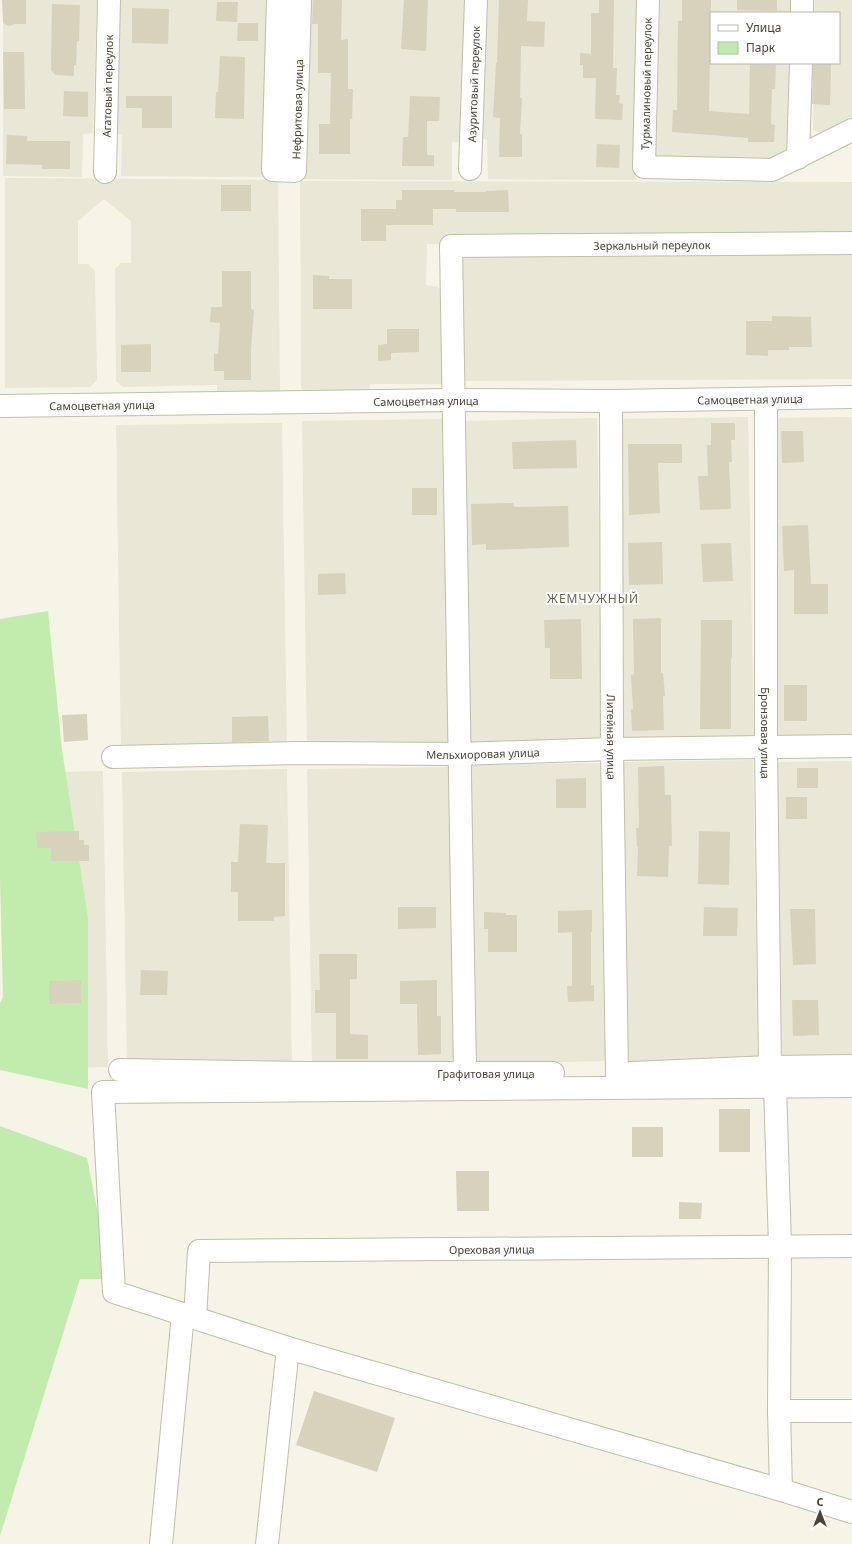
<svg xmlns="http://www.w3.org/2000/svg" width="852" height="1544" font-family="'Noto Sans',sans-serif">
<style>
.residential{fill:#e9e7d5}
.green{fill:#c2ecad}
.building{fill:#d7d2bc}
.lines{fill:none;stroke-linecap:round;stroke-linejoin:round}
.minor-casing{stroke:#c1bea9;stroke-width:24}
.minor{stroke:#fff;stroke-width:22}
.labels{text-anchor:middle;dominant-baseline:central;stroke-width:4;stroke-linejoin:round;paint-order:stroke}
.street-label{font-size:11px;fill:#494535;stroke:#fff}
.neighbourhood-label{font-size:12px;letter-spacing:1px;fill:#6c664c;stroke:#fff}
</style>
<rect width="100%" height="100%" fill="#f5f4e7"/>
<path class="residential" d="M 3,0 L 97,0 L 93,133 L 83,134 L 82,177 L 3,176 Z
M 116,0 L 271,0 L 264,177 L 121,176 L 122,135 L 113,134 Z
M 307,0 L 467,0 L 463,142 L 452,142 L 452,180 L 300,179 Z
M 485,0 L 641,0 L 636,180 L 488,179 L 487,140 L 480,138 Z
M 660,0 L 792,0 L 792,13 L 711,13 L 711,63 L 790,63 L 787,156 L 765,165 L 654,163 Z
M 815,0 L 852,0 L 852,119 L 823,133 L 813,130 L 814,63 L 839,63 L 839,13 L 815,13 Z
M 5,178 L 278,180 L 280,390 L 276,395 L 217,395 L 217,385 L 123,387 L 116,381 L 115,269 L 121,263 L 131,263 L 131,221 L 104,199 L 78,221 L 78,264 L 88,264 L 95,271 L 97,380 L 90,387 L 5,388 Z
M 300,181 L 852,182 L 852,236 L 427,244 L 426,285 L 438,287 L 444,293 L 445,384 L 370,384 L 369,393 L 308,395 L 301,388 Z
M 852,250 L 852,379 L 463,381 L 463,256 Z
M 748,417 L 754,741 L 622,743 L 617,419 Z
M 852,417 L 852,741 L 777,742 L 771,418 Z
M 597,418 L 603,743 L 469,745 L 464,421 Z
M 445,419 L 451,745 L 307,748 L 302,421 Z
M 282,423 L 287,750 L 121,752 L 116,425 Z
M 753,760 L 758,1061 L 627,1063 L 622,762 Z
M 852,761 L 852,1061 L 782,1062 L 777,762 Z
M 602,763 L 607,1061 L 474,1064 L 469,765 Z
M 451,767 L 456,1064 L 312,1066 L 307,769 Z
M 287,769 L 292,1064 L 127,1067 L 122,772 Z
M 103,771 L 108,1067 L 18,1069 L 13,773 Z"/>
<path class="green" d="M 48,611 L 62,750 L 88,918 L 88,1089 L 0,1070 L 0,1003 L 3,997 L 0,878 L 0,619 Z
M 0,1126 L 87,1158 L 111,1279 L 80,1279 L 0,1536 Z"/>
<path class="building" d="M 2,0 L 26,0 L 26,24 L 15,24 L 9,26 L 3,23 Z
M 313,0 L 342,0 L 341,40 L 348,39 L 348,89 L 353,89 L 352,119 L 350,119 L 350,154 L 319,154 L 319,124 L 330,124 L 331,73 L 318,73 L 318,24 L 312,24 Z
M 404,0 L 428,0 L 426,51 L 401,49 Z
M 499,0 L 528,0 L 527,21 L 545,22 L 544,47 L 521,46 L 520,98 L 522,98 L 520,134 L 522,134 L 522,157 L 499,157 L 500,118 L 493,117 L 496,63 L 497,63 Z
M 599,0 L 614,0 L 613,68 L 617,68 L 616,95 L 620,95 L 619,103 L 623,104 L 622,120 L 595,119 L 596,78 L 583,78 L 583,65 L 580,65 L 580,53 L 591,54 L 591,13 L 599,13 Z
M 682,0 L 711,0 L 709,111 L 749,114 L 750,64 L 776,65 L 775,89 L 772,89 L 771,124 L 775,125 L 774,142 L 748,142 L 748,138 L 672,132 L 673,110 L 677,110 L 678,21 L 682,21 Z
M 737,0 L 777,0 L 777,11 L 737,10 Z
M 217,2 L 238,2 L 237,22 L 216,21 Z
M 52,4 L 80,5 L 79,41 L 77,41 L 76,65 L 74,65 L 74,76 L 55,75 L 51,70 Z
M 132,8 L 169,9 L 168,44 L 132,43 Z
M 238,23 L 258,23 L 258,41 L 237,41 Z
M 3,52 L 24,52 L 25,109 L 4,109 Z
M 220,56 L 245,57 L 244,119 L 215,118 L 216,92 L 218,92 Z
M 813,63 L 831,63 L 830,105 L 812,104 Z
M 64,91 L 88,92 L 88,117 L 63,116 Z
M 126,96 L 172,96 L 172,128 L 142,128 L 142,108 L 126,108 Z
M 410,96 L 440,97 L 439,121 L 427,121 L 427,155 L 434,155 L 434,166 L 402,166 L 403,137 L 408,137 Z
M 7,135 L 27,136 L 27,141 L 70,141 L 70,169 L 42,169 L 42,165 L 6,164 Z
M 597,144 L 620,145 L 619,168 L 596,167 Z
M 221,185 L 251,185 L 251,211 L 221,211 Z
M 402,190 L 454,190 L 454,192 L 486,192 L 486,191 L 508,190 L 509,212 L 456,212 L 456,209 L 433,209 L 433,225 L 386,225 L 386,241 L 361,241 L 361,209 L 396,209 L 396,200 L 402,200 Z
M 222,271 L 251,271 L 251,309 L 254,310 L 251,349 L 251,380 L 224,380 L 224,371 L 214,371 L 214,354 L 218,354 L 220,323 L 210,322 L 211,307 L 222,307 Z
M 313,275 L 329,276 L 329,279 L 352,279 L 352,309 L 313,309 Z
M 772,316 L 811,317 L 812,347 L 789,347 L 789,350 L 768,350 L 768,356 L 746,355 L 746,321 L 772,321 Z
M 387,329 L 419,329 L 419,352 L 391,353 L 391,360 L 378,361 L 378,345 L 387,344 Z
M 151,344 L 151,372 L 121,372 L 121,345 Z
M 711,423 L 735,423 L 735,440 L 731,440 L 732,462 L 729,462 L 731,509 L 700,510 L 698,476 L 708,476 L 707,445 L 711,445 Z
M 781,431 L 803,431 L 804,462 L 782,463 Z
M 576,440 L 577,468 L 513,469 L 512,442 Z
M 628,444 L 682,444 L 682,463 L 658,463 L 660,513 L 629,515 Z
M 412,488 L 437,488 L 437,515 L 412,515 Z
M 513,503 L 514,507 L 568,506 L 569,547 L 486,550 L 486,544 L 472,545 L 471,504 Z
M 808,525 L 811,584 L 828,584 L 828,614 L 794,614 L 794,570 L 784,571 L 782,526 Z
M 662,542 L 663,584 L 629,585 L 628,543 Z
M 731,543 L 733,581 L 703,582 L 701,544 Z
M 345,573 L 346,594 L 318,595 L 318,574 Z
M 661,618 L 661,673 L 663,673 L 665,696 L 663,696 L 664,730 L 632,731 L 631,709 L 633,709 L 631,675 L 634,674 L 633,619 Z
M 581,619 L 582,679 L 550,679 L 550,648 L 545,648 L 544,620 Z
M 701,620 L 732,620 L 732,658 L 731,658 L 731,729 L 700,729 Z
M 784,685 L 807,685 L 807,721 L 784,721 Z
M 87,714 L 88,740 L 64,742 L 62,715 Z
M 268,716 L 269,741 L 232,742 L 232,717 Z
M 664,766 L 665,795 L 671,795 L 672,846 L 669,846 L 668,877 L 637,876 L 638,847 L 637,847 L 636,828 L 639,828 L 638,767 Z
M 797,768 L 818,768 L 818,788 L 797,788 Z
M 586,778 L 586,808 L 556,808 L 556,779 Z
M 786,797 L 807,797 L 807,819 L 786,819 Z
M 240,824 L 268,825 L 266,863 L 285,863 L 285,916 L 274,917 L 274,921 L 238,921 L 238,892 L 231,892 L 231,862 L 238,862 Z
M 79,831 L 79,840 L 84,840 L 84,845 L 89,845 L 89,861 L 51,861 L 51,848 L 37,848 L 36,832 Z
M 699,831 L 730,832 L 729,885 L 698,884 Z
M 398,907 L 436,907 L 436,928 L 398,929 Z
M 704,907 L 738,908 L 737,936 L 703,936 Z
M 790,909 L 815,909 L 816,964 L 793,965 Z
M 592,910 L 592,932 L 591,932 L 591,985 L 594,985 L 594,1001 L 568,1002 L 567,986 L 572,986 L 572,932 L 558,933 L 558,911 Z
M 484,912 L 506,913 L 506,915 L 517,915 L 517,952 L 488,952 L 488,929 L 484,929 Z
M 319,954 L 357,954 L 357,979 L 350,979 L 350,1034 L 368,1035 L 368,1059 L 336,1059 L 336,1013 L 315,1013 L 315,990 L 320,990 Z
M 141,970 L 168,971 L 167,995 L 140,995 Z
M 81,980 L 81,1003 L 49,1004 L 49,981 Z
M 437,980 L 437,1016 L 441,1016 L 441,1054 L 418,1055 L 417,1004 L 400,1004 L 400,981 Z
M 792,1000 L 818,1000 L 819,1035 L 793,1036 Z
M 719,1109 L 750,1109 L 750,1152 L 719,1152 Z
M 632,1127 L 663,1127 L 663,1157 L 632,1157 Z
M 456,1171 L 489,1171 L 489,1211 L 457,1211 Z
M 679,1202 L 702,1203 L 701,1219 L 679,1219 Z
M 314,1391 L 395,1418 L 377,1472 L 296,1445 Z"/>
<g class="lines">
<g class="minor-casing">
<g id="minor">
<path id="s1" d="M 278,0 L 273,170 L 295,171 L 300,0"/>
<path d="M 648,0 L 644,167 L 772,170 L 852,130"/>
<path d="M 802,13 L 802,0"/>
<path d="M 798,158 L 801,63"/>
<path id="s2" d="M 470,169 L 476,0"/>
<path id="s3" d="M 105,172 L 109,0"/>
<path id="s4" d="M 766,399 L 766,747 L 770,1067"/>
<path id="s5" d="M 611,401 L 612,749 L 617,1074"/>
<path id="s6" d="M 0,406 L 453,400 L 611,401 L 852,397"/>
<path id="s7" d="M 113,757 L 300,753 L 460,754 L 612,749 L 852,746"/>
<path id="s8" d="M 120,1070 L 306,1073 L 553,1073"/>
<path id="s9" d="M 465,1072 L 451,246 L 852,243"/>
<path d="M 632,1073 L 770,1067 L 852,1066"/>
<path d="M 775,1086 L 780,1246 L 779,1411 L 781,1490"/>
<path d="M 852,1086 L 103,1092 L 114,1292 L 288,1348 L 781,1490 L 852,1512"/>
<path id="s10" d="M 195,1318 L 199,1251 L 852,1246"/>
<path d="M 779,1411 L 852,1411"/>
<path d="M 161,1544 L 183,1314"/>
<path d="M 267,1544 L 288,1348"/>
</g>
</g>
<use href="#minor" class="minor"/>
</g>
<g class="labels">
<g class="street-label">
<text transform="translate(646 84) rotate(-89)">Турмалиновый переулок</text>
<text stroke="none"><textPath href="#s2" startOffset="85">Азуритовый переулок</textPath></text>
<text stroke="none"><textPath href="#s3" startOffset="86">Агатовый переулок</textPath></text>
<text stroke="none"><textPath href="#s1" startOffset="254">Нефритовая улица</textPath></text>
<text stroke="none"><textPath href="#s9" startOffset="1027">Зеркальный переулок</textPath></text>
<text stroke="none"><textPath href="#s6" startOffset="750">Самоцветная улица</textPath></text>
<text stroke="none"><textPath href="#s6" startOffset="426">Самоцветная улица</textPath></text>
<text stroke="none"><textPath href="#s6" startOffset="102">Самоцветная улица</textPath></text>
<text stroke="none"><textPath href="#s4" startOffset="334">Бронзовая улица</textPath></text>
<text stroke="none"><textPath href="#s5" startOffset="336">Литейная улица</textPath></text>
<text stroke="none"><textPath href="#s7" startOffset="370">Мельхиоровая улица</textPath></text>
<text stroke="none"><textPath href="#s8" startOffset="366">Графитовая улица</textPath></text>
<text stroke="none"><textPath href="#s10" startOffset="360">Ореховая улица</textPath></text>
</g>
<g class="neighbourhood-label">
<text x="593" y="598">ЖЕМЧУЖНЫЙ</text>
</g>
</g>
<rect x="710" y="12" width="130" height="52" fill="#ffffff" stroke="#b6b5ae"/>
<rect x="718" y="25" width="20" height="6" fill="#ffffff" stroke="#b6b5ae"/>
<text x="746" y="32" font-size="12" fill="#494535">Улица</text>
<rect x="718" y="42" width="20" height="12" fill="#c2ecad" stroke="#b6b5ae"/>
<text x="746" y="52" font-size="12" fill="#494535">Парк</text>
<g transform="translate(820 1512)" stroke="#ffffff" stroke-width="3" paint-order="stroke">
<path d="M0-3L7 15L0 10L-7 15Z" fill="#494535"/>
<text y="-6" font-size="11" font-weight="bold" text-anchor="middle" fill="#494535">С</text>
</g>
</svg>
